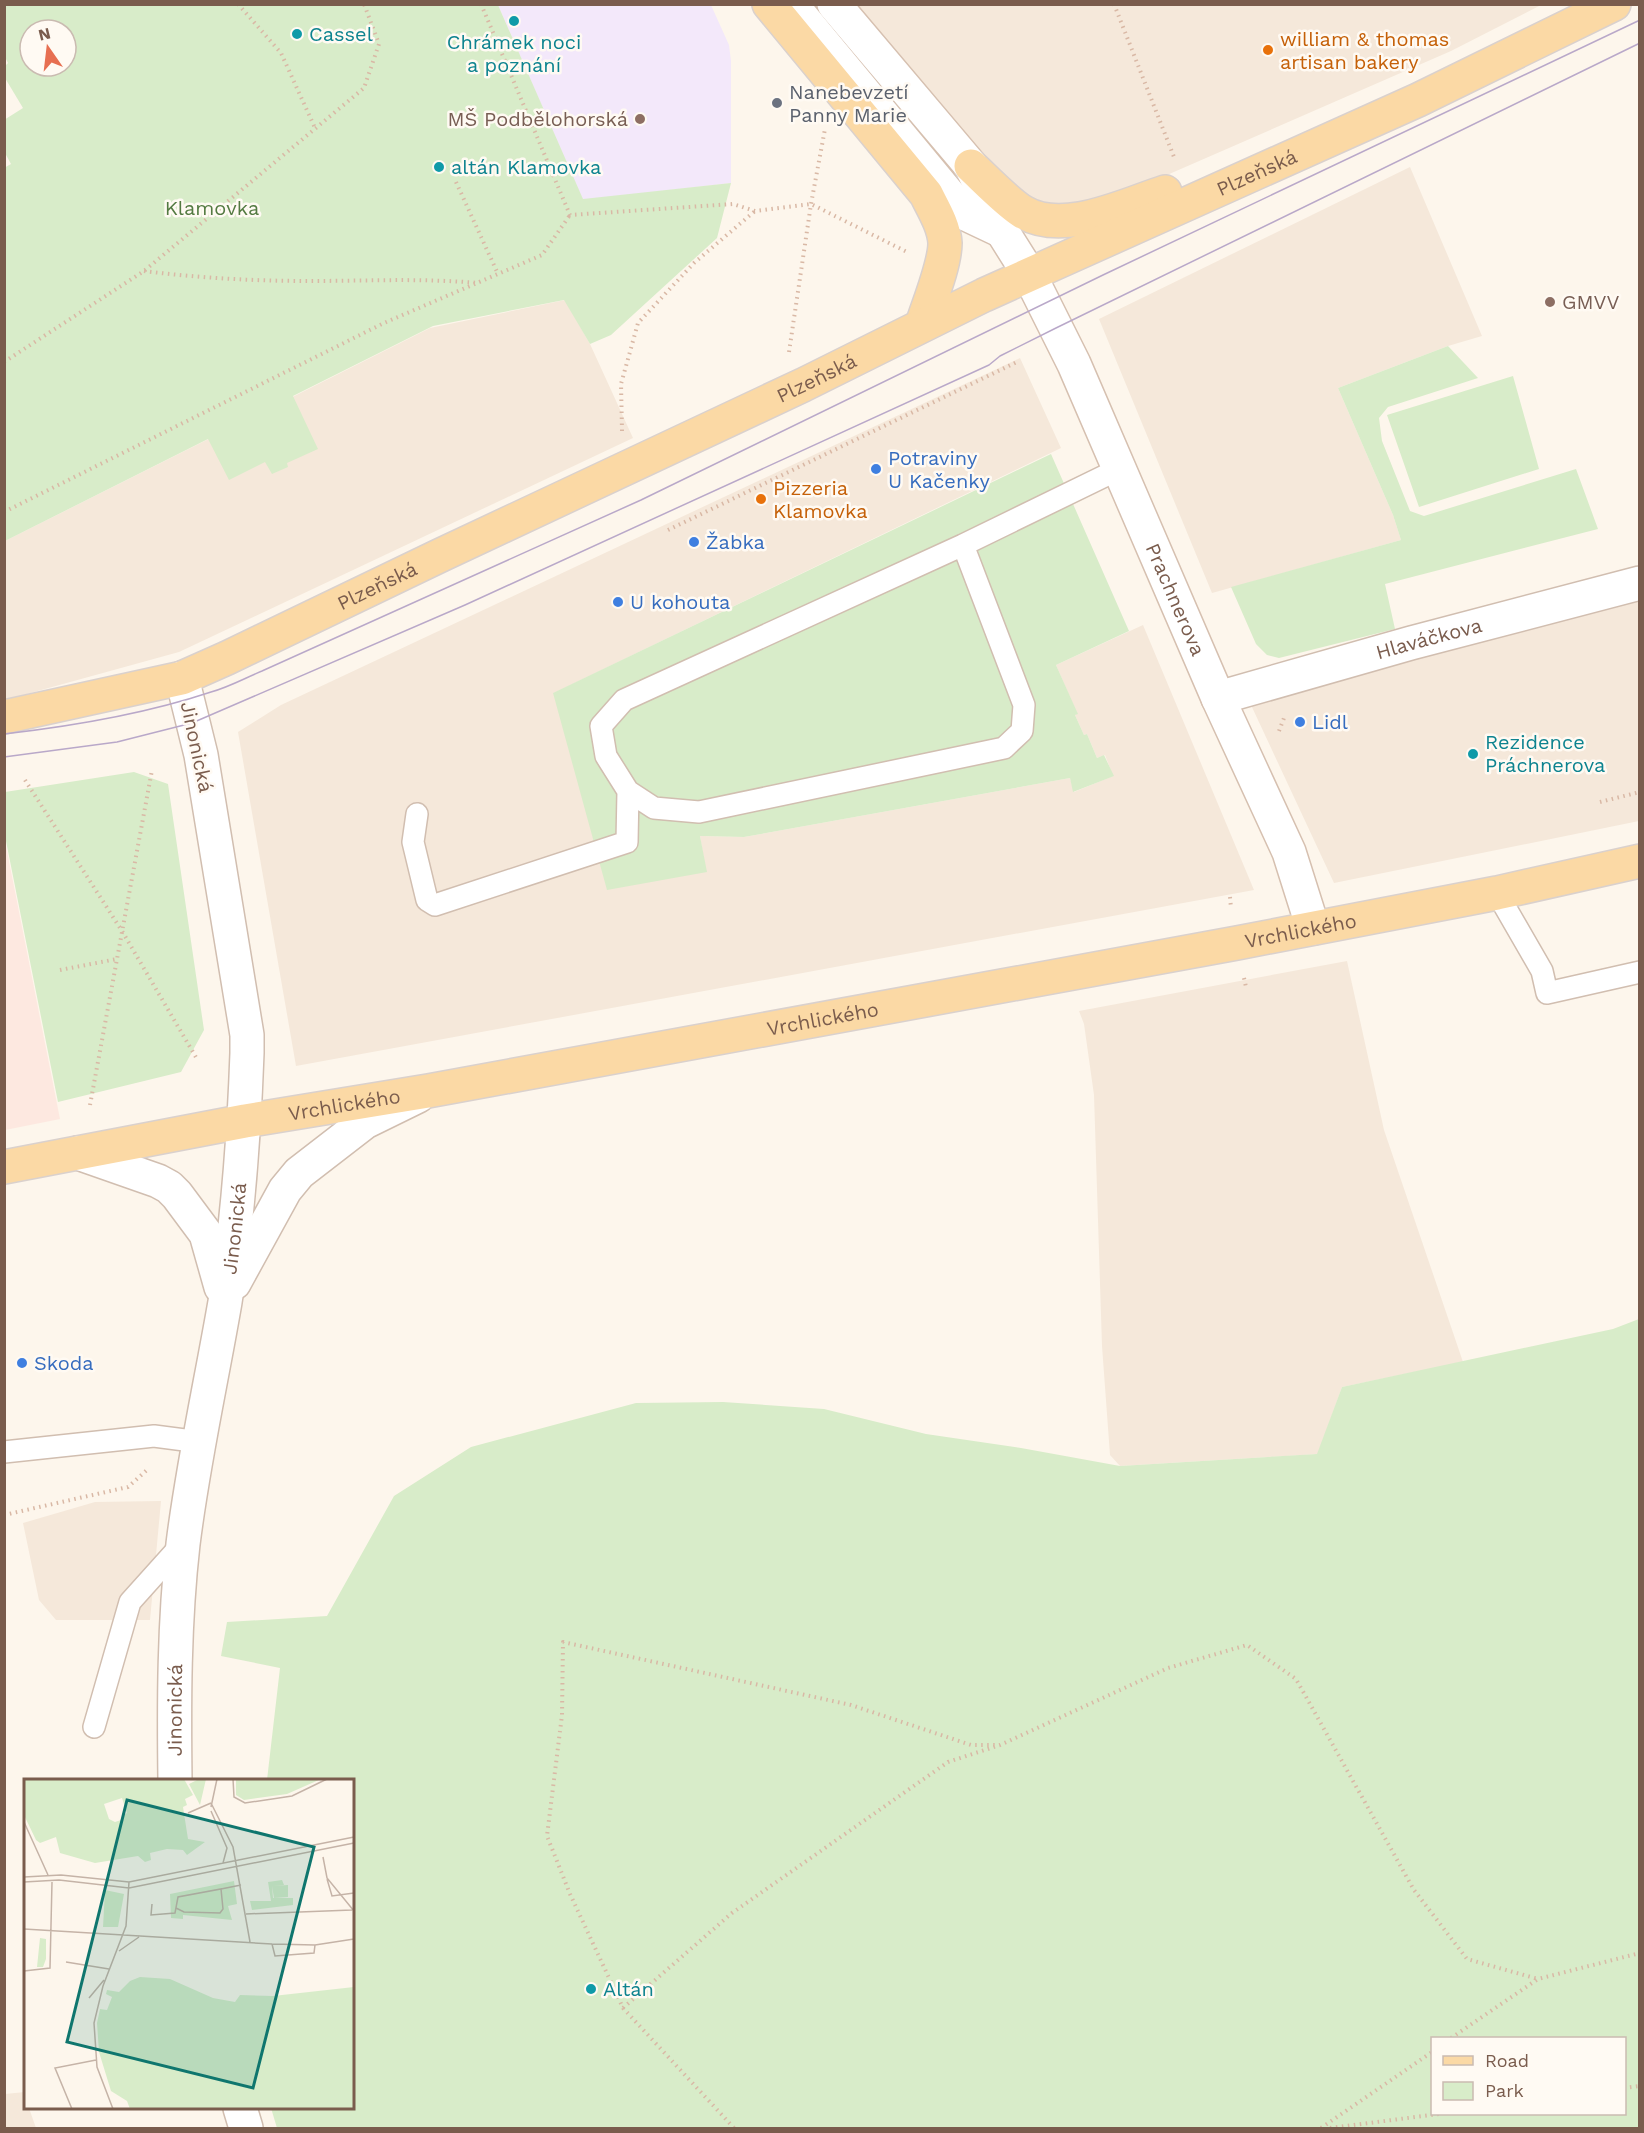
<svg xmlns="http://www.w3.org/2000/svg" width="1644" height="2133" font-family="'Work Sans',sans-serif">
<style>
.residential{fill:#f5e8da}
.commercial{fill:#fde8e0}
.education{fill:#f3e8fa}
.green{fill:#d8ecc9;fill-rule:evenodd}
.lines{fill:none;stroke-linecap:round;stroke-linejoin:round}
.service-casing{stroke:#d1beb0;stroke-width:24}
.minor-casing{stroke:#d1beb0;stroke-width:36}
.tertiary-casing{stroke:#d1beb0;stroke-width:36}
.secondary-casing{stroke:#d6c0b0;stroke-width:36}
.primary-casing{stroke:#dad1cd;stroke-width:36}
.path{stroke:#d9b8a5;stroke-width:4;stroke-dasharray:1.5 4.5;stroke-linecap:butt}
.service{stroke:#fff;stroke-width:21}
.minor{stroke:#fff;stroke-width:33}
.tertiary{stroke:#fff;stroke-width:33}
.secondary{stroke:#fff;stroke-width:33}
.primary{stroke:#fbd9a5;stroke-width:33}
.tram{stroke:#b9a8c9;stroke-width:1.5}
.culture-dot{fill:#0f9aa8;stroke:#fffaf3;stroke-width:2}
.food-dot{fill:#e8710a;stroke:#fffaf3;stroke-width:2}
.worship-dot{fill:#6b7280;stroke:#fffaf3;stroke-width:2}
.education-dot{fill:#8d6e63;stroke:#fffaf3;stroke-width:2}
.shop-dot{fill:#3f7fe0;stroke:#fffaf3;stroke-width:2}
.labels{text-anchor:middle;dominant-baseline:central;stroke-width:5;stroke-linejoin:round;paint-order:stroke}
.culture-label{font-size:20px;fill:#0d838f;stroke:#fffaf3;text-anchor:start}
.food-label{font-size:20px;fill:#c56008;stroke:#fffaf3;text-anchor:start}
.worship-label{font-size:20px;fill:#5b616d;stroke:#fffaf3;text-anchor:start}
.education-label{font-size:20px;fill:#785e54;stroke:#fffaf3;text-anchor:end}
.street-label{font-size:20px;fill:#7a5c4d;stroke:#fffaf3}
.park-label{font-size:20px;fill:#537a41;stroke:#fffaf3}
.shop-label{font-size:20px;fill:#366cbe;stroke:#fffaf3;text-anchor:start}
.inset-road{fill:none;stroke:#c5b3a7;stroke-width:1.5}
.view{fill:#0f766e;fill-opacity:0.15;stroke:#0f766e;stroke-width:3}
.inset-edge{fill:none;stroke:#7a5c4d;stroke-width:3}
</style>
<rect width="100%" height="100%" fill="#fdf6ec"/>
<path class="residential" d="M 851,5 L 1541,5 L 1451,51 L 1128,192 L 1058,209 L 1021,198 Z
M 1410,167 L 1482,336 L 1448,346 L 1338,388 L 1393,515 L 1401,540 L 1212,593 L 1099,319 Z
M 565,300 L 590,344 L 633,438 L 179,652 L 5,700 L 5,541 L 430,328 Z
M 1020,358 L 1061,448 L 554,693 L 706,872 L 700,836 L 744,837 L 1070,778 L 1074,792 L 1113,776 L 1105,755 L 1097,758 L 1087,734 L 1084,735 L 1075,715 L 1077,713 L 1056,665 L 1143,625 L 1254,890 L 296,1066 L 238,732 L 281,705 Z
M 1639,596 L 1639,821 L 1334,883 L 1251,705 Z
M 1347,961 L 1384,1130 L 1463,1362 L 1342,1387 L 1318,1454 L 1120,1466 L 1110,1455 L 1102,1346 L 1094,1095 L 1084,1024 L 1079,1011 Z
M 161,1501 L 150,1620 L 56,1620 L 39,1600 L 23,1523 L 95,1502 Z
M 25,2092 L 26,2108 L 29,2108 L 36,2128 L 5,2128 L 5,2094 Z"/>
<path class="commercial" d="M 4,836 L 60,1119 L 5,1130 L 4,1130 Z"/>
<path class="education" d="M 498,5 L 711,5 L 729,45 L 731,61 L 731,183 L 583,200 Z"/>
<path class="green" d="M 4,5 L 498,5 L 583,199 L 731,183 L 717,238 L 611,335 L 590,344 L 564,300 L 433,326 L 293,396 L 318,449 L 287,463 L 288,467 L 272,474 L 265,462 L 229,480 L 208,439 L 5,541 L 4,168 L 11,164 L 5,153 L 4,120 L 23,108 L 5,78 L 5,66 L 8,63 L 5,57 ZM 30,30 L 66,30 L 66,66 L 30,66 Z
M 1448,346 L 1478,378 L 1388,407 L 1379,418 L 1382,441 L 1410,511 L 1424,516 L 1576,469 L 1598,529 L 1385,584 L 1395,629 L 1279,658 L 1267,655 L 1256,644 L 1231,587 L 1401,540 L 1393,515 L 1338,388 Z
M 1513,376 L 1539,469 L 1419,507 L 1387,415 Z
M 1051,454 L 1129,631 L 1056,665 L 1078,714 L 1075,715 L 1084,735 L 1087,734 L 1097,758 L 1104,755 L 1114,776 L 1073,792 L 1070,778 L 744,837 L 700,836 L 707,872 L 607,890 L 553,693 Z
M 134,772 L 168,784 L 204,1030 L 181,1072 L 58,1102 L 5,836 L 5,792 Z
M 1639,1319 L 1639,2128 L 277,2128 L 271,2108 L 352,2108 L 352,1780 L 267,1780 L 280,1668 L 221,1656 L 227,1622 L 327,1616 L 394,1496 L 471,1447 L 636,1403 L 723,1402 L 824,1409 L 926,1434 L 1021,1448 L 1120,1466 L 1317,1454 L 1342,1387 L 1613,1329 ZM 1432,2038 L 1624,2038 L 1624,2114 L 1432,2114 Z"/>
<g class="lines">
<g class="service-casing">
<path id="service" d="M 963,545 L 1119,469
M 417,814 L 413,842 L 427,900 L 435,905 L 627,842 L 628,791 L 606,756 L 601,726 L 624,700 L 963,545 L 1024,705 L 1022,731 L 1004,748 L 699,812 L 654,808 L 628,791
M 1497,893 L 1542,971 L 1547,993 L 1640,972
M 4,1452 L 154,1436 L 200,1442
M 94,1727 L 130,1602 L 183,1543"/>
</g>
<g class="minor-casing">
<g id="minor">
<path id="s1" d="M 1218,698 L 1411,643 L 1640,583"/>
</g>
</g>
<g class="tertiary-casing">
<g id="tertiary">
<path d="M 78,1153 L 158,1181 L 169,1187 L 177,1195 L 206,1234 L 221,1287"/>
<path d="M 234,1283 L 285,1190 L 299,1173 L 365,1122 L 418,1096"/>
<path id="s2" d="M 175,1780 C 174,1702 174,1623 183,1544 C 193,1463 211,1383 225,1302 C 238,1219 244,1136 247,1053 L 247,1035 L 201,755 L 182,678"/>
<path d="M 240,2108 L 246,2128"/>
</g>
</g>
<g class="secondary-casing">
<g id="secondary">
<path d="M 791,4 L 964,213 L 1002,231"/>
<path id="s3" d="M 834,4 L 971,166 L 1002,231 L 1029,274 L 1074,364 L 1218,698 L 1289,852 L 1313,928"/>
</g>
</g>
<g class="primary-casing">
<g id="primary">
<path d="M 769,4 L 926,194 C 934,210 944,226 945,243 C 945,265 929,303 922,325"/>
<path d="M 971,166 C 985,179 1008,203 1023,212 C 1063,236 1125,205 1165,192"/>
<path id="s4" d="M 4,717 L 182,678 L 227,658 L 441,555 L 803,385 L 984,295 L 1418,100 L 1614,4"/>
<path id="s5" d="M 4,1167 L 245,1121 L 428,1091 L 1237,943 L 1497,893 L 1640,861"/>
</g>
</g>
<path class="path" d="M 238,4 L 281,53 L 315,128
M 481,4 L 570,215 L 733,204 L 755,211 L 811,204 L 909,253
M 1114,4 L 1174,157
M 456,182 L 498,274
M 144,271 C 199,278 254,281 309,281 C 366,281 422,278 478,283
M 789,352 L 811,204 L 825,129
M 4,362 L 144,271 L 364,88 L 379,44 L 364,4
M 622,431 L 621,384 L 638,323 L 694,263 L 755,211
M 4,512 L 384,323 L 542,255 L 570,215
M 668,530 L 1017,362
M 1279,731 L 1284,718
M 25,780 L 122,931 L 197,1059
M 1600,802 L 1640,792
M 1230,897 L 1231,908
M 60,970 L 117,959
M 1244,978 L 1246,987
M 90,1105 L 152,770
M 4,1515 L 128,1487 L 149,1468
M 623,2008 L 732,1913 L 948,1762 L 1000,1745 L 1168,1668 L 1247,1645 L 1296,1679 L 1414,1890 L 1467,1959 L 1538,1979
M 1451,2038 L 1538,1979 L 1640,1953
M 1624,2088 L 1640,2086
M 734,2128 L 623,2008 L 570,1894 L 547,1836 L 562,1715 L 563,1642 L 851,1705 L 971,1745 L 995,1745
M 1321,2128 L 1432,2052
M 1330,2128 L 1439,2114"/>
<use href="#service" class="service"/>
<use href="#minor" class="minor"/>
<use href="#tertiary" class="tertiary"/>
<use href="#secondary" class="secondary"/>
<use href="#primary" class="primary"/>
<path class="tram" d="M 4,734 C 74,726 145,714 211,692 C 229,687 245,678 262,671 L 641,500 L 1103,275 L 1640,20
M 4,757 L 117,742 L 192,723 L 465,605 L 989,365 L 1000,356 L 1056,328 L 1640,43"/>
</g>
<g class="culture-dot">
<circle cx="514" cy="21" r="6"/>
<circle cx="297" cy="34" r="6"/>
<circle cx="439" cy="167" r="6"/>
<circle cx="1473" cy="754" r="6"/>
<circle cx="591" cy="1989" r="6"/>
</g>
<g class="food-dot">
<circle cx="1268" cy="50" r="6"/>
<circle cx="761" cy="499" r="6"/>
</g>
<circle class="worship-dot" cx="777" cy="103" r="6"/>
<g class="education-dot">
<circle cx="640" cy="119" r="6"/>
<circle cx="1550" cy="302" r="6"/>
</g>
<g class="shop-dot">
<circle cx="876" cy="469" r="6"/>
<circle cx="694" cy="542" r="6"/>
<circle cx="618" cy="602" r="6"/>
<circle cx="1300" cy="722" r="6"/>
<circle cx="22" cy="1363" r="6"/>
</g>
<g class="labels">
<g class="culture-label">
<text x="309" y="34">Cassel</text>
<text x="514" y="42" text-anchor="middle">Chrámek noci<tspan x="514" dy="23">a poznání</tspan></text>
<text x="451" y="167">altán Klamovka</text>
<text x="1485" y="742">Rezidence<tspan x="1485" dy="23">Práchnerova</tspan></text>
<text x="603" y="1989">Altán</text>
</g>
<g class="food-label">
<text x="1280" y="39">william &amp; thomas<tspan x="1280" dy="23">artisan bakery</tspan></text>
<text x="773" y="488">Pizzeria<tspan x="773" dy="23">Klamovka</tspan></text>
</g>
<g class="worship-label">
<text x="789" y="92">Nanebevzetí<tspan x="789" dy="23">Panny Marie</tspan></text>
</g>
<g class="education-label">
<text x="628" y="119">MŠ Podbělohorská</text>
<text x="1562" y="302" text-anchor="start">GMVV</text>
</g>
<g class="street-label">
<text stroke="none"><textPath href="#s4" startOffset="1370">Plzeňská</textPath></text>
<text stroke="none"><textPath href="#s4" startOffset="884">Plzeňská</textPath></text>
<text stroke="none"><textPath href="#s4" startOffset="398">Plzeňská</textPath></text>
<text stroke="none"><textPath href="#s3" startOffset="692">Prachnerova</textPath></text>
<text stroke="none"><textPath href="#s1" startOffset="219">Hlaváčkova</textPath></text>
<text transform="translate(197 747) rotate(78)">Jinonická</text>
<text stroke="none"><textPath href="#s5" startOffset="1318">Vrchlického</textPath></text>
<text stroke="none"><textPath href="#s5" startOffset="832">Vrchlického</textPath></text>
<text stroke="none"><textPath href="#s5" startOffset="346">Vrchlického</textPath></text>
<text stroke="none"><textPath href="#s2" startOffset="556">Jinonická</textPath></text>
<text stroke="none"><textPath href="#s2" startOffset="70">Jinonická</textPath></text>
</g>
<g class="park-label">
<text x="212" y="208">Klamovka</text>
</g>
<g class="shop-label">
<text x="888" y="458">Potraviny<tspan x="888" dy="23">U Kačenky</tspan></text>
<text x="706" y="542">Žabka</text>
<text x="630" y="602">U kohouta</text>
<text x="1312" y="722">Lidl</text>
<text x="34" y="1363">Skoda</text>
</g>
</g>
<g transform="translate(24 1779)">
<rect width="330" height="330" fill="#fdf6ec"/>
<path d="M 0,0 L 160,0 L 169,16 L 161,20 L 163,26 L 159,28 L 164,60 L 181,63 L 163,76 L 159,71 L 143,70 L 126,74 L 127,81 L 121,83 L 114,77 L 71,84 L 36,74 L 32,58 L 16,64 L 12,61 L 0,36 ZM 98,19 L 103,34 L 99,36 L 100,40 L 91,43 L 85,40 L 80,25 ZM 175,0 L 182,0 L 176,26 L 165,5 ZM 212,0 L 297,0 L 263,15 L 220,21 L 212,16 ZM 258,101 L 260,106 L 249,107 L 264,106 L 264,118 L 250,119 L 248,107 L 249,119 L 269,119 L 269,126 L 228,131 L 226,122 L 247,122 L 244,103 ZM 210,102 L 213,125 L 204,127 L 208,141 L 159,136 L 159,140 L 147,139 L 146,115 ZM 81,111 L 100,115 L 94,148 L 79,148 ZM 16,159 L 22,160 L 22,180 L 19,188 L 13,188 ZM 116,198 L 146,200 L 189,219 L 211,223 L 216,216 L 249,217 L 330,208 L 330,330 L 106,330 L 103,322 L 87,312 L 75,273 L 73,244 L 76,230 L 83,231 L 88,218 L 82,215 L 83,211 L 95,213 L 106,202 Z" fill="#d8ecc9" fill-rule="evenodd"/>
<path class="inset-road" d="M 209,0 L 210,18 L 221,24 L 268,17 L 303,0M 187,24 L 209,68 L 226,163M 187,28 L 193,0M 187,32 L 203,69 L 199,84M 164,34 L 187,24M 0,43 L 24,96M 299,78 L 303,99 L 330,132M 0,98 L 37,96 L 105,103 L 330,58M 303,100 L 308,117 L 330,114M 0,103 L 35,101 L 105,109 L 330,64M 197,110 L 217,106M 128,125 L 127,136 L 151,134 L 154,118 L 197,110 L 199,130 L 196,134 L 160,133 L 152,129M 222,135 L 328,131M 0,150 L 248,165 L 291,166 L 330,160M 248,165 L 251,177 L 290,174 L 291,166M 95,172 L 115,158M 42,183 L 85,190M 0,192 L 26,189 L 28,103M 65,219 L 80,201M 48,330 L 31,289 L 72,281M 89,330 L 73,288 L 70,244 L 79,207 L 102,147 L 105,103"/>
<path class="view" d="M 103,21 L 290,68 L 229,309 L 43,263 Z"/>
<rect width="330" height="330" class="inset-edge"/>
</g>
<rect width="1644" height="2133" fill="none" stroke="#7a5c4d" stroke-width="12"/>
<rect x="1431" y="2037" width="195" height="78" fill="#fffaf3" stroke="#cabbb1" stroke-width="1.5"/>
<rect x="1443" y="2056" width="30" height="9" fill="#fbd9a5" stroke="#cabbb1" stroke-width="1.5"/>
<text x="1485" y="2067" font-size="18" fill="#7a5c4d">Road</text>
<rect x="1443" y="2082" width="30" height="18" fill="#d8ecc9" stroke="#cabbb1" stroke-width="1.5"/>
<text x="1485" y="2097" font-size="18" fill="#7a5c4d">Park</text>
<g transform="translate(48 48) rotate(346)"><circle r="28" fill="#fffaf3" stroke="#cabbb1" stroke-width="1.5"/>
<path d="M0-4.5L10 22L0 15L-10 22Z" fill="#e76f51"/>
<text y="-9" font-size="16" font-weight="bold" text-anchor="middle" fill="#7a5c4d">N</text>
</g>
</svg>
